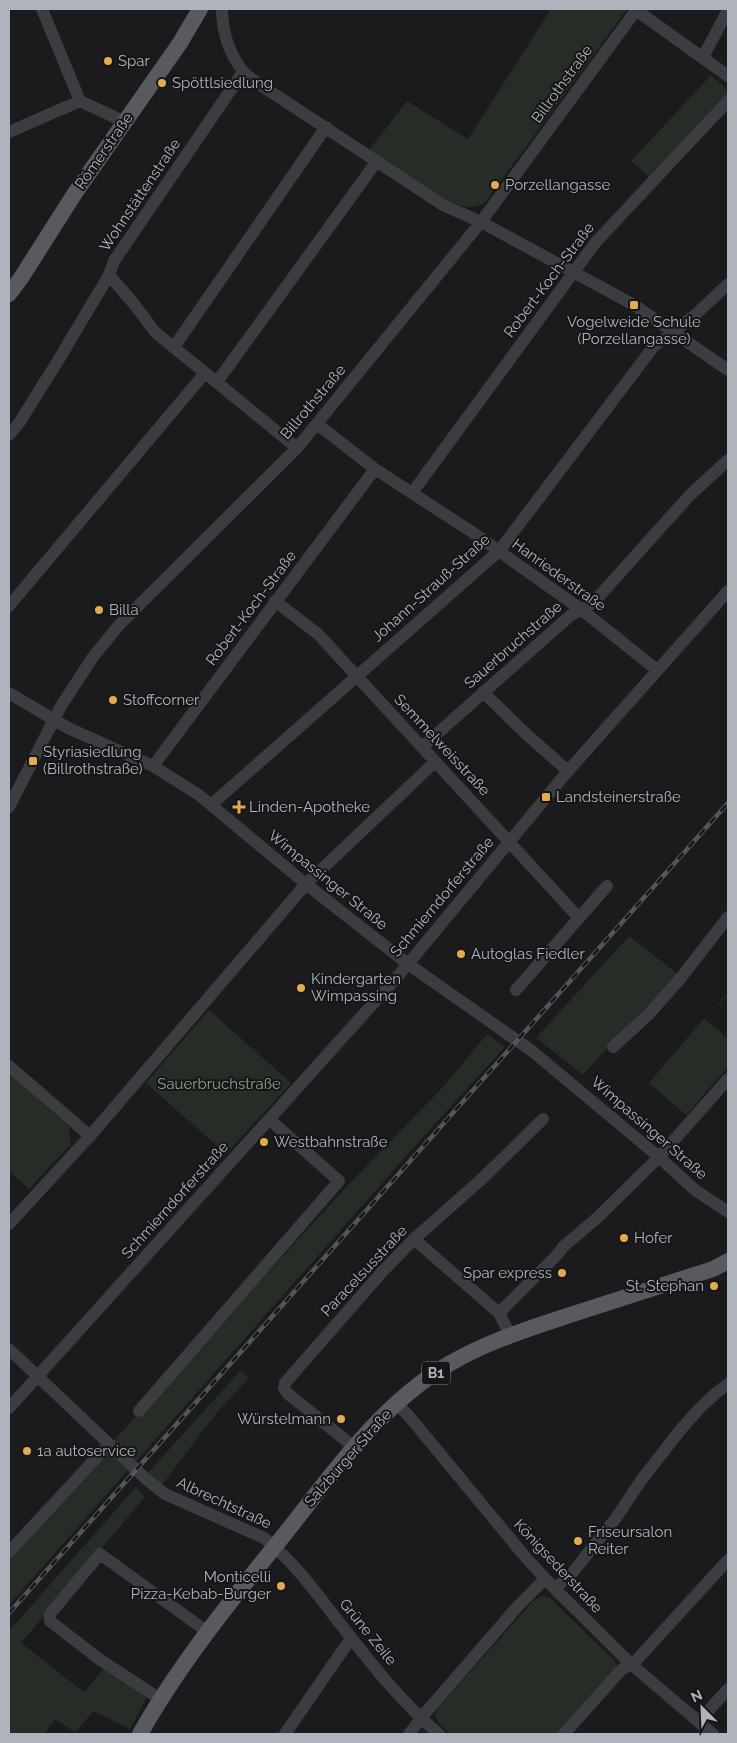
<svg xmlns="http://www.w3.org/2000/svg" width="737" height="1743" font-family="Raleway,sans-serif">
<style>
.green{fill:#252d26}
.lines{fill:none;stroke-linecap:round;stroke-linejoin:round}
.minor{stroke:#3c3d41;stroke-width:12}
.major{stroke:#585a60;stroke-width:16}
.rail-casing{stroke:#53555a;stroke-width:4.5}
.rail{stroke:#161618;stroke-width:2.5;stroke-dasharray:8;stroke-linecap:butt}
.poi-dot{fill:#e2ac4e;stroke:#161618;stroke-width:2}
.labels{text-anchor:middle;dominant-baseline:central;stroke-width:4;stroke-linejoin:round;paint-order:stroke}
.shield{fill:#161618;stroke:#81848a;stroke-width:1}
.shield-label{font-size:14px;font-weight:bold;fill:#afb3bb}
.poi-label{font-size:15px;fill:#afb3bb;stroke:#161618;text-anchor:start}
.street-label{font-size:15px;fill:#afb3bb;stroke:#161618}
.park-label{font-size:15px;fill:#88a489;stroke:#161618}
</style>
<rect width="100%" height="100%" fill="#1b1b1d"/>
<path class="green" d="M 551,9 L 627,9 L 484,204 C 479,205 473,208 468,207 C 444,205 392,165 369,150 L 407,101 L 468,139 Z
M 711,75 L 728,91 L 728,94 L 650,178 L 631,161 Z
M 629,936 L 679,975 L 647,1012 L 615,1039 L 583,1075 L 536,1038 Z
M 728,993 L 728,999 L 726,997 L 704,1019 L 728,1038 L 728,1067 L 686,1115 L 649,1083 L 699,1024 Z
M 209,1010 L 291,1083 L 226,1154 L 146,1083 Z
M 487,1034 L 505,1047 L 423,1137 L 9,1605 L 9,1555 L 348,1185 L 445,1085 Z
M 9,1073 L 69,1127 L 71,1144 L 29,1189 L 9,1171 Z
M 240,1371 L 249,1378 L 218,1411 L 162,1485 L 147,1474 Z
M 136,1487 L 145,1497 L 21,1643 L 84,1692 L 104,1668 L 147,1697 L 130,1729 L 94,1711 L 75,1732 L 55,1719 L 44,1734 L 9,1734 L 9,1631 Z
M 542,1596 L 550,1598 L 615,1661 L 617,1670 L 560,1734 L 450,1734 L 439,1724 L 435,1715 L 439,1707 L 534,1600 Z"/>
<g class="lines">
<path class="minor" d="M 42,9 L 80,101
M 222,9 C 222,31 229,54 243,71 C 248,77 256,82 262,86 L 443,205 L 481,222 L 634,305 L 728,370
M 636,10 L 728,76
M 703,57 L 728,10
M 243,72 L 114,261 L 109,275 L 134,304 L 155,332 L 297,448
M 9,132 L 80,101 L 125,122
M 174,347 L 326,127
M 217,382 L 377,161
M 317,424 L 375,469 L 472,532 L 582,610 L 657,670
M 9,435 L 19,423 L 59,359 L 109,275
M 412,493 L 595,243 L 728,101
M 275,601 L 318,634 L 579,918 L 516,990
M 9,606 L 205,373
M 483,692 L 525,733 L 568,771
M 9,693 L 68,728 L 153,766 L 199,795 L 306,884 L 408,964 L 532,1051 L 659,1157 L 695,1190 L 728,1212
M 422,747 L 571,615 L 593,603 L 689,496 L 728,460
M 153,766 L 375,469
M 211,805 L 499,551 L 654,346 L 694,316 L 728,284
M 9,807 L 61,706 L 93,657 L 119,625 L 297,448 L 481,222 L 637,9
M 579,918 L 607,886
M 613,1047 L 649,1014 L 680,979 L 728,917
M 9,1066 L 90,1136
M 9,1224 L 90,1136 L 306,884 L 435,762
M 414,1239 L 499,1313 L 510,1335
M 499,1313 L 556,1256 L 564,1246 L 597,1218 L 659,1157 L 728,1079
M 9,1349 L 146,1479 L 165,1494 L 264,1538 C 293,1561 315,1591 338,1621 C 369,1661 400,1701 439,1734
M 396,1403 L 408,1415 L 527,1559 L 555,1589 L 632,1665 L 713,1734
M 9,1408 L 398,976 L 568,771 L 728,591
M 139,1411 L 339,1181 L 269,1119
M 354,1447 L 287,1393 L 284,1388 L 285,1383 L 382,1272 L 414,1239 L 484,1177 L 543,1119
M 9,1552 L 109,1444
M 555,1589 L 573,1572 L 616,1518 L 642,1479 L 682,1428 L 699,1409 L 716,1393 L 728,1384
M 160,1699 L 99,1659 L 50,1621 L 50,1614 L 100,1554 L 209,1633
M 699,1721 L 728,1689
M 285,1734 L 347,1644 L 352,1639
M 409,1734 L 421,1718 L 518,1606 L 545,1579
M 564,1734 L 622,1669 L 632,1665 L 728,1560"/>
<path class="major" d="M 9,294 L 21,278 L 75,193 L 180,43 L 200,9
M 140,1734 C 180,1663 233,1598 284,1535 C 333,1473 380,1405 449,1364 C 488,1341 531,1328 573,1314 C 620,1299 666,1284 713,1269 L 728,1261"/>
<g class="rail-casing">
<path id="rail" d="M 9,1613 L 728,803"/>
</g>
<use href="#rail" class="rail"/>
</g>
<g class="poi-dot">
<circle cx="108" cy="61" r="5"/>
<circle cx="162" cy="83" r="5"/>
<circle cx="495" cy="185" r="5"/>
<rect x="629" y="300" width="10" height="10" rx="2.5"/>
<circle cx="99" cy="610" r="5"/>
<circle cx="113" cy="700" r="5"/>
<rect x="28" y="756" width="10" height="10" rx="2.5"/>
<rect x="541" y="792" width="10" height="10" rx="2.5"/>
<path d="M236.5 799.5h5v5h5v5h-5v5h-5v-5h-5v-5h5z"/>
<circle cx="461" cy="954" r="5"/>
<circle cx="301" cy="988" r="5"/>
<circle cx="264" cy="1142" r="5"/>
<circle cx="624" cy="1238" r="5"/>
<circle cx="562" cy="1273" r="5"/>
<circle cx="714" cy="1286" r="5"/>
<circle cx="341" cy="1419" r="5"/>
<circle cx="27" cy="1451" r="5"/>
<circle cx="578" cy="1541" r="5"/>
<circle cx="281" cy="1586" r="5"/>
</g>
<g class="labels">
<rect class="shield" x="422" y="1361.5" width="28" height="23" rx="4"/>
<g class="shield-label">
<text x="436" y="1373">B1</text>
</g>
<g class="poi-label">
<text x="118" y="61">Spar</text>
<text x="172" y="83">Spöttlsiedlung</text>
<text x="505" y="185">Porzellangasse</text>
<text x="634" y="322" text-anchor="middle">Vogelweide Schule<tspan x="634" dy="17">(Porzellangasse)</tspan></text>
<text x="109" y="610">Billa</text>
<text x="123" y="700">Stoffcorner</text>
<text x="43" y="752">Styriasiedlung<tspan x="43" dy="17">(Billrothstraße)</tspan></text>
<text x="556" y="797">Landsteinerstraße</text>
<text x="249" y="807">Linden-Apotheke</text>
<text x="471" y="954">Autoglas Fiedler</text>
<text x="311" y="979">Kindergarten<tspan x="311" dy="17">Wimpassing</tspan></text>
<text x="274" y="1142">Westbahnstraße</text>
<text x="634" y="1238">Hofer</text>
<text x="552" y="1273" text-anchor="end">Spar express</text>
<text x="704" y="1286" text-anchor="end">St. Stephan</text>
<text x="331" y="1419" text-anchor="end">Würstelmann</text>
<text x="37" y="1451">1a autoservice</text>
<text x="588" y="1532">Friseursalon<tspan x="588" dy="17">Reiter</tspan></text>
<text x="271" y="1577" text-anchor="end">Monticelli<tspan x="271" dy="17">Pizza-Kebab-Burger</tspan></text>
</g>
<g class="street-label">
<text transform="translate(562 84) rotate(-54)">Billrothstraße</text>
<text transform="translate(104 151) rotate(-55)">Römerstraße</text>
<text transform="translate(140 195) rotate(-56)">Wohnstättenstraße</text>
<text transform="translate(549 280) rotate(-53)">Robert-Koch-Straße</text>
<text transform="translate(313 402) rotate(-50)">Billrothstraße</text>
<text transform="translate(559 575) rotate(36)">Hanriederstraße</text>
<text transform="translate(431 588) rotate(-42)">Johann-Strauß-Straße</text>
<text transform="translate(251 608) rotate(-53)">Robert-Koch-Straße</text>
<text transform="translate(513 645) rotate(-41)">Sauerbruchstraße</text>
<text transform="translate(442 745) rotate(47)">Semmelweisstraße</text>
<text transform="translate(328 880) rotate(39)">Wimpassinger Straße</text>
<text transform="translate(442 897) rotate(-50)">Schmierndorferstraße</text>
<text transform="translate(649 1128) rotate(41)">Wimpassinger Straße</text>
<text transform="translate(175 1200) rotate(-48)">Schmierndorferstraße</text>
<text transform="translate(364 1271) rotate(-47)">Paracelsusstraße</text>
<text transform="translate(348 1458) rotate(-49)">Salzburger Straße</text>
<text transform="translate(224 1503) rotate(25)">Albrechtstraße</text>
<text transform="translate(558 1566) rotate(47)">Königsederstraße</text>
<text transform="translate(368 1632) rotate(51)">Grüne Zeile</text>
</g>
<g class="park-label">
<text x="219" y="1084">Sauerbruchstraße</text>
</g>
</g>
<rect width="737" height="1743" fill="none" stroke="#afb3bb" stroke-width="20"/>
<g transform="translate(702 1708) rotate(336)" stroke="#161618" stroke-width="4" paint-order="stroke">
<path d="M0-4L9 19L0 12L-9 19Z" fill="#afb3bb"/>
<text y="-8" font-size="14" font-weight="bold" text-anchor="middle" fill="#afb3bb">N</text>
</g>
</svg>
